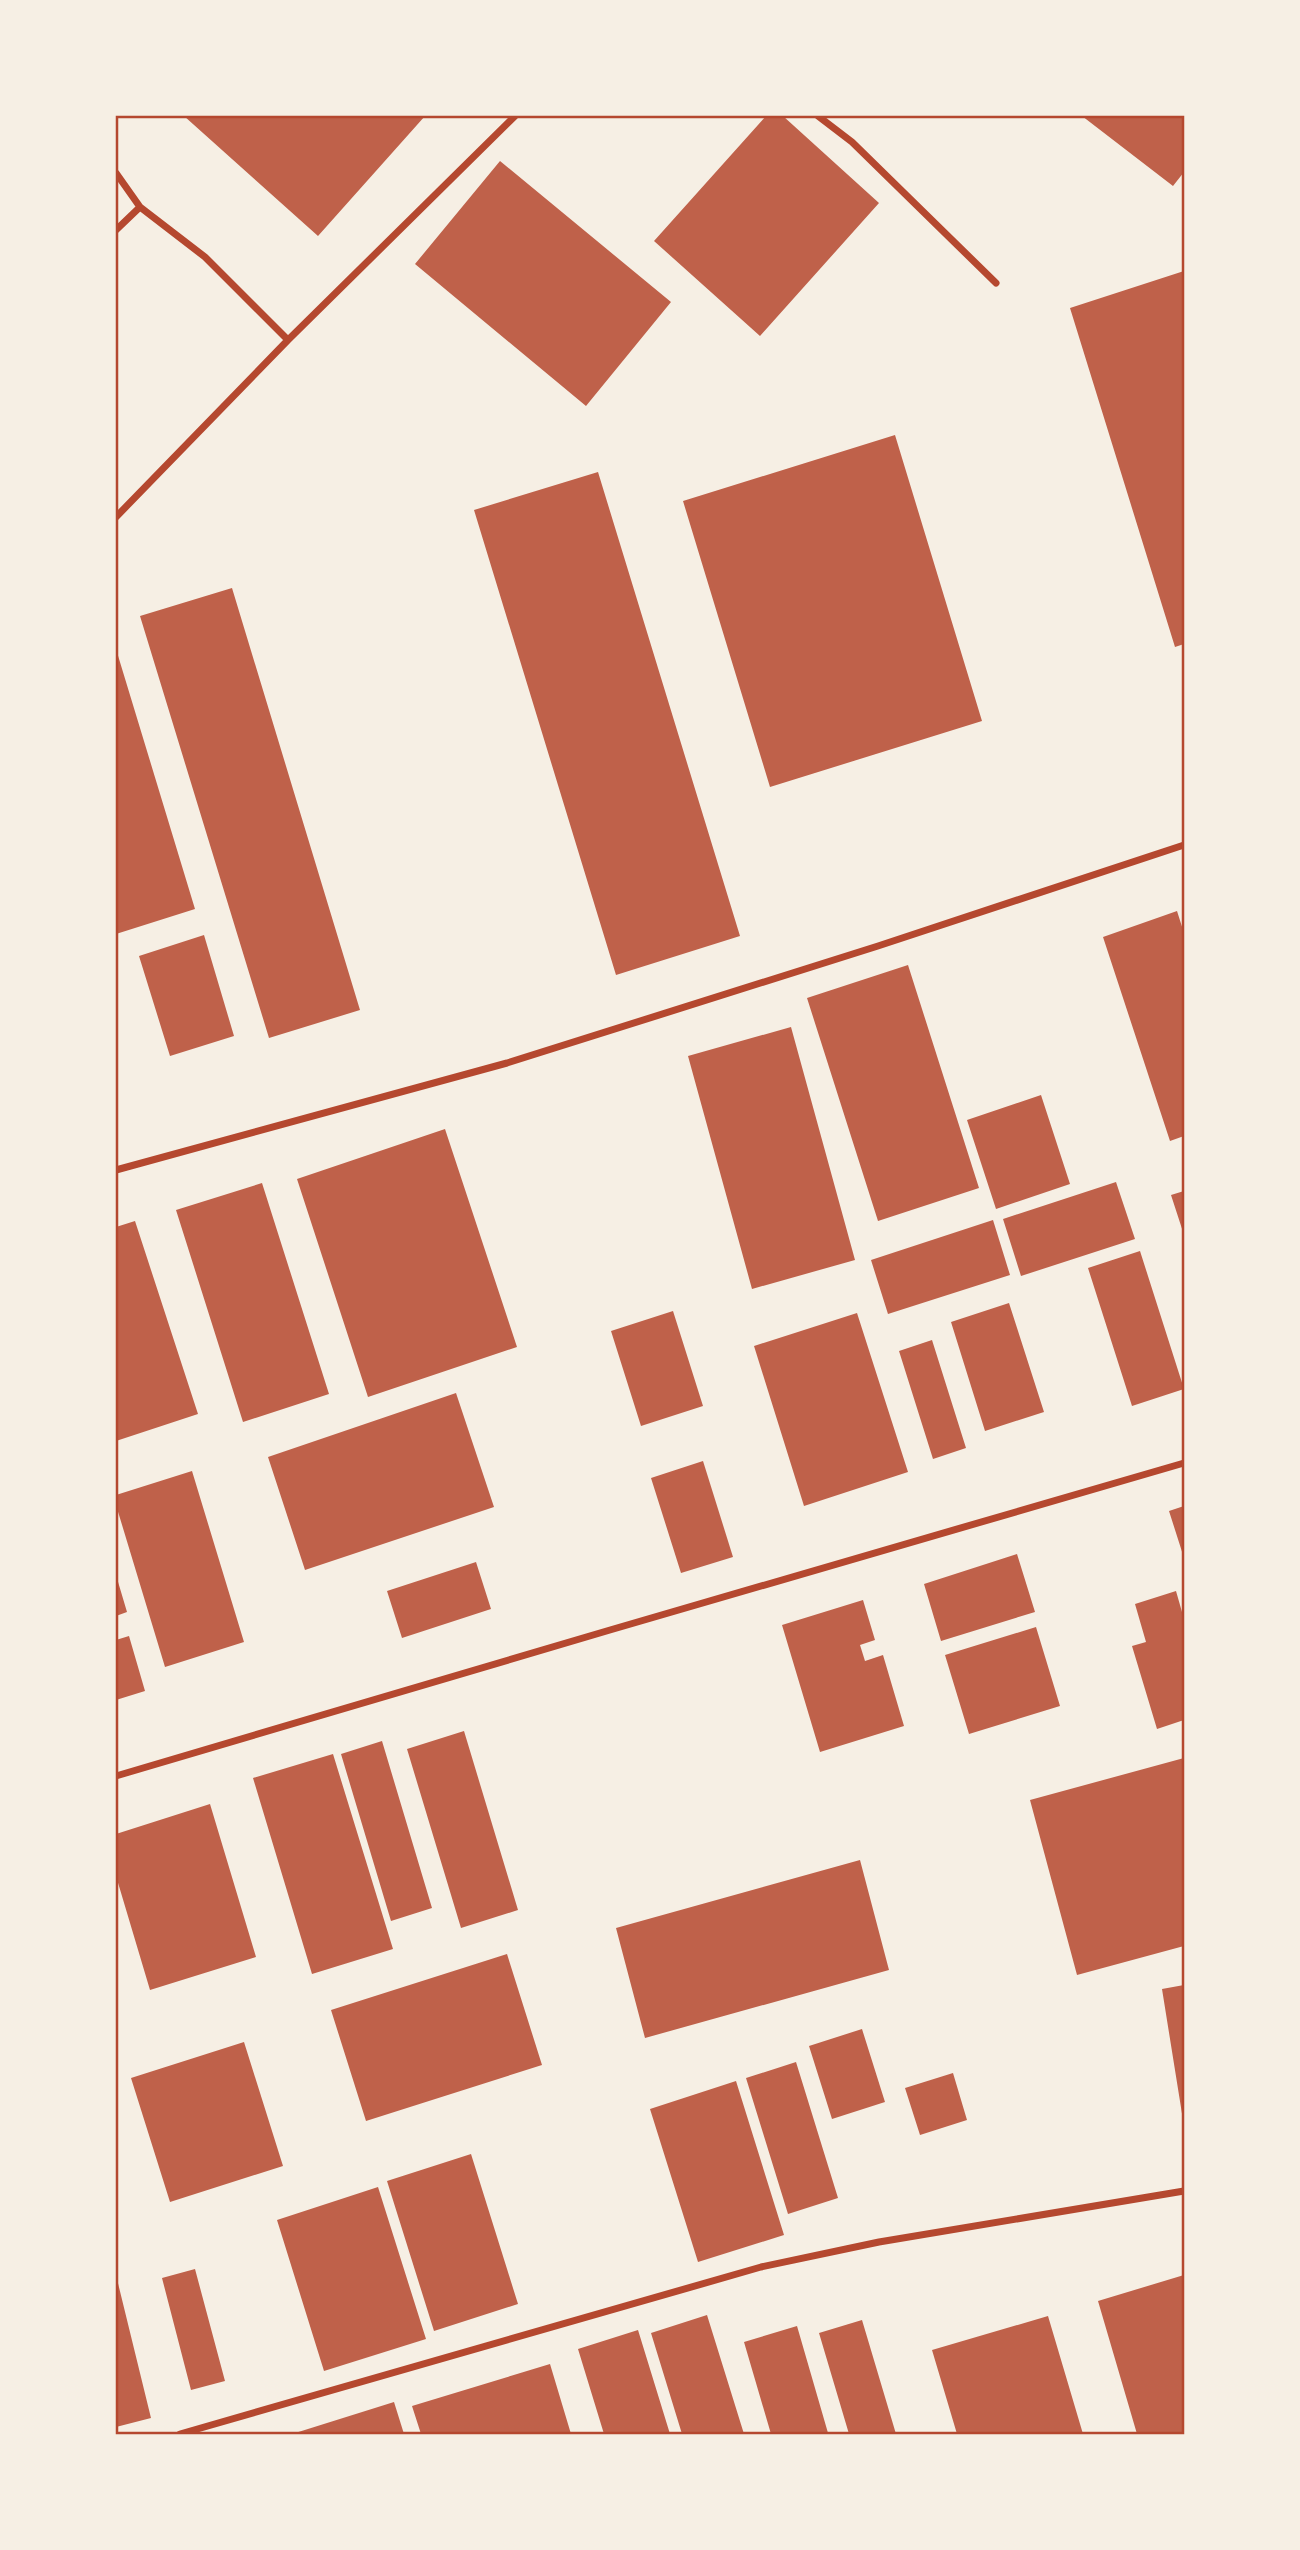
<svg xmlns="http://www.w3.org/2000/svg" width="1300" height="2550" font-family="'Source Sans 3',sans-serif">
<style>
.building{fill:#bf614a}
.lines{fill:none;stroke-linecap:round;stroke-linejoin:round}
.minor{stroke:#b5482f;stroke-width:7}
.neatline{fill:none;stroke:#b5482f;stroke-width:2.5}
</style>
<rect width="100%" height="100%" fill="#f6efe4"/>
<path class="building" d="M 184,116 L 425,116 L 318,236 Z
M 766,116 L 783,116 L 879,203 L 760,336 L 654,241 Z
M 1082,116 L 1184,116 L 1184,172 L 1173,186 Z
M 500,161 L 671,302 L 586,406 L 415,264 Z
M 1184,271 L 1184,644 L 1175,647 L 1070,308 Z
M 895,435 L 982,721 L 770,787 L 683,501 Z
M 598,472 L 740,936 L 616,975 L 474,510 Z
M 232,588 L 360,1010 L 269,1038 L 140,616 Z
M 116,649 L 195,909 L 116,934 Z
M 1177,911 L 1184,933 L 1184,1136 L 1170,1141 L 1103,937 Z
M 204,935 L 234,1036 L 170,1056 L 139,956 Z
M 908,965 L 979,1188 L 878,1221 L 807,998 Z
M 791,1027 L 855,1260 L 752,1289 L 688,1056 Z
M 1041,1095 L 1070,1184 L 996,1209 L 967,1120 Z
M 445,1129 L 517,1347 L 368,1397 L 297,1179 Z
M 1116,1182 L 1135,1239 L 1021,1276 L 1003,1219 Z
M 262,1183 L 329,1394 L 243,1422 L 176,1210 Z
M 1184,1191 L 1184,1235 L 1171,1195 Z
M 993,1220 L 1010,1275 L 888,1314 L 871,1260 Z
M 135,1221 L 198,1414 L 116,1441 L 116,1227 Z
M 1140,1251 L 1184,1389 L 1132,1406 L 1088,1268 Z
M 1009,1303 L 1044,1412 L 985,1431 L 951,1322 Z
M 673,1311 L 703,1406 L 641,1426 L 611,1331 Z
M 857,1313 L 908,1472 L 804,1506 L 754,1346 Z
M 932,1340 L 966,1448 L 933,1459 L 899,1351 Z
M 456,1393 L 494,1507 L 305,1570 L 268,1457 Z
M 703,1461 L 733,1557 L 681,1573 L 651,1478 Z
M 192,1471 L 244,1642 L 165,1667 L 116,1505 L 116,1495 Z
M 1184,1506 L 1184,1558 L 1169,1511 Z
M 1017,1554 L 1035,1612 L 941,1641 L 924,1584 Z
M 476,1562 L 491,1609 L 402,1638 L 387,1591 Z
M 116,1575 L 127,1612 L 116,1616 Z
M 1176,1591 L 1184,1619 L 1184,1720 L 1157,1729 L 1132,1646 L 1146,1642 L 1135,1604 Z
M 863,1600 L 875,1640 L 860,1645 L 865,1661 L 883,1655 L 904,1726 L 820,1752 L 782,1625 Z
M 1036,1627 L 1060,1706 L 969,1734 L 945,1655 Z
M 129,1636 L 145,1691 L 116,1700 L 116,1640 Z
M 464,1731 L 518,1910 L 461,1928 L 407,1749 Z
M 382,1741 L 432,1908 L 391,1921 L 341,1754 Z
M 333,1754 L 393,1949 L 312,1974 L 253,1778 Z
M 1184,1758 L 1184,1946 L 1077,1975 L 1030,1800 Z
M 210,1804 L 256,1957 L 150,1990 L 116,1876 L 116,1834 Z
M 860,1860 L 889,1970 L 645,2038 L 616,1928 Z
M 507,1954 L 542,2065 L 366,2121 L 331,2010 Z
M 1184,1985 L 1184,2120 L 1183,2120 L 1162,1989 Z
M 862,2029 L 885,2102 L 832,2119 L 809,2046 Z
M 244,2042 L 283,2166 L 170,2202 L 131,2078 Z
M 796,2062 L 838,2198 L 788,2214 L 746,2078 Z
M 953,2073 L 967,2120 L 920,2135 L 905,2088 Z
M 736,2081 L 784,2235 L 698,2262 L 650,2109 Z
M 471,2154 L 518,2304 L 434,2331 L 387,2181 Z
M 378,2187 L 426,2339 L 324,2371 L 277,2220 Z
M 195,2269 L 225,2381 L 191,2390 L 162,2278 Z
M 116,2275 L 151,2418 L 116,2427 Z
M 1184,2275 L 1184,2434 L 1137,2434 L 1098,2301 Z
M 707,2315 L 744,2434 L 682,2434 L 651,2333 Z
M 1048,2316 L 1083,2434 L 957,2434 L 932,2350 Z
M 862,2320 L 896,2434 L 849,2434 L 819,2333 Z
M 797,2326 L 828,2433 L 823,2434 L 771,2434 L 744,2342 Z
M 638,2330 L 670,2434 L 604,2434 L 578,2349 Z
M 550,2364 L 571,2434 L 421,2434 L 412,2406 Z
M 394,2402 L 404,2434 L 292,2434 Z"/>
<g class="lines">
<path class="minor" d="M 818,116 L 852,142 L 996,283
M 116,173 L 140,207 L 205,257 L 288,340 L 116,517
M 116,230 L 140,207
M 288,340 L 515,116
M 116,1170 L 507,1063 L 878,946 L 1184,845
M 116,1776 L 610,1630 L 1184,1463
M 180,2434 L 761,2267 L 879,2242 L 1184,2191"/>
</g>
<rect width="1300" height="2550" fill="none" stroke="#f6efe4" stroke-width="234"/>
<rect x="117" y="117" width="1066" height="2316" class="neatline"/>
</svg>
